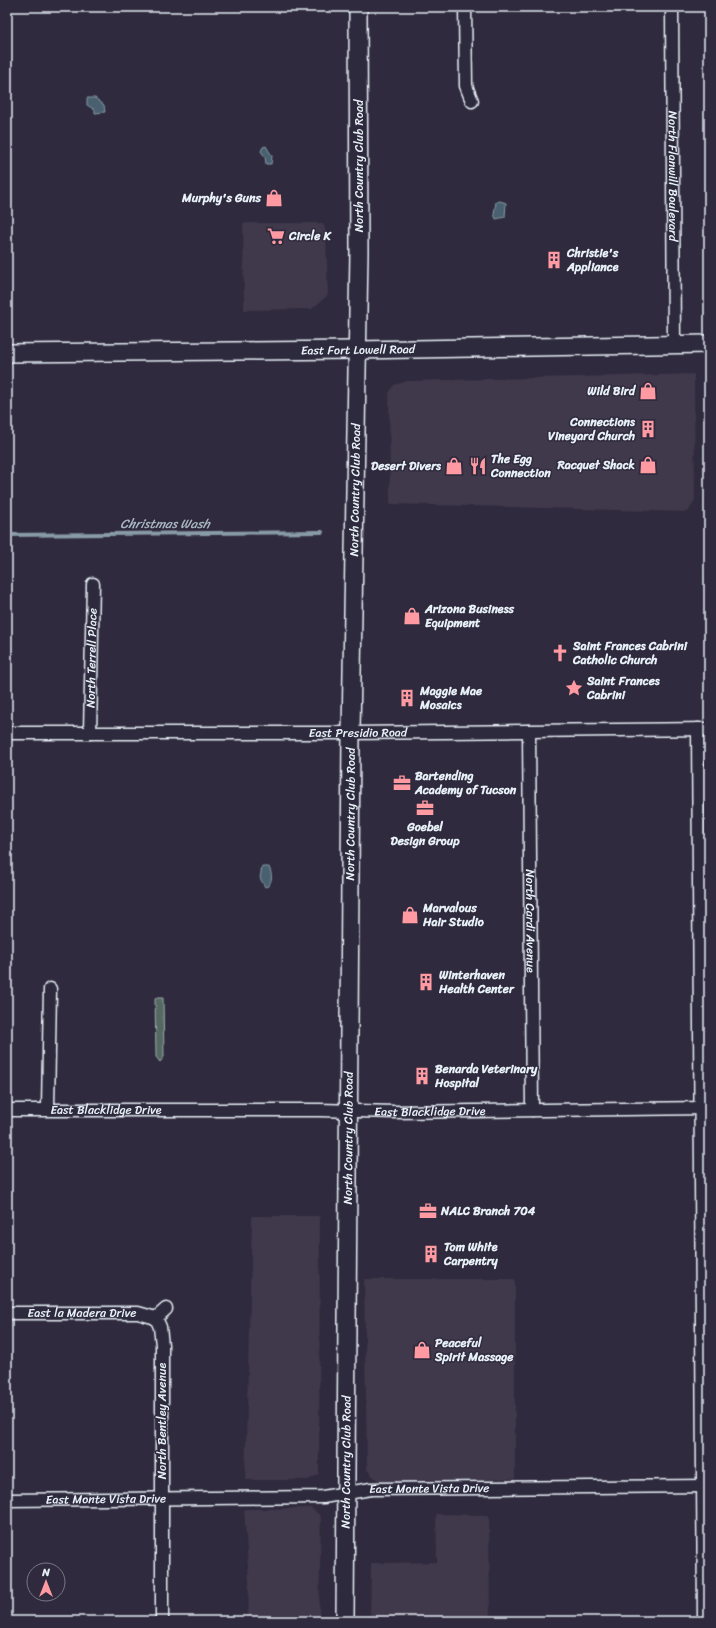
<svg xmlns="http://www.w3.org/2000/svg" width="716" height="1628" font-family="Sriracha,sans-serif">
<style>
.built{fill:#41374b}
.green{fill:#556963;stroke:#9eadae}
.water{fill:#486170;stroke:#889ba6}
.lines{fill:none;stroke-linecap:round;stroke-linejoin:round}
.stream{stroke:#889ba6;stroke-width:4}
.street-casing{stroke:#e8f1f8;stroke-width:15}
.secondary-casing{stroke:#e8f1f8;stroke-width:20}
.street{stroke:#2f2a3d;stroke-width:12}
.secondary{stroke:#2f2a3d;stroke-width:17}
.labels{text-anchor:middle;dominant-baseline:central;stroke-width:3;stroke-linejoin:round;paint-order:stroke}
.street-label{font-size:12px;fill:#e8f1f8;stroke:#2f2a3d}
.poi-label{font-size:12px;font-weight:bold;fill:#e8f1f8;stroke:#2f2a3d;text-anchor:start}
.water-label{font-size:13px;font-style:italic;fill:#a8b7c2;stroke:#2f2a3d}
</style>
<rect width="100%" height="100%" fill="#2f2a3d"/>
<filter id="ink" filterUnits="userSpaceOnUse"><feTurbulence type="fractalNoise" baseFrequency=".025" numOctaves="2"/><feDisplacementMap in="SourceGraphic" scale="8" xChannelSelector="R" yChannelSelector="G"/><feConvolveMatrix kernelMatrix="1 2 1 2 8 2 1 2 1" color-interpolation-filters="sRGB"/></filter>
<g filter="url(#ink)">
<path class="built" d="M 243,223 L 323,223 L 326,232 L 328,295 L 312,309 L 244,310 Z
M 694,374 L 695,500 L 688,512 L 390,504 L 389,393 L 394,385 L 407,381 Z
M 252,1216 L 320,1216 L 319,1474 L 309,1480 L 245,1480 Z
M 364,1279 L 515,1279 L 515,1479 L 379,1482 L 367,1470 Z
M 311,1508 L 321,1516 L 319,1621 L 248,1621 L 249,1582 L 244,1509 Z
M 436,1514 L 489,1515 L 490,1620 L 498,1621 L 370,1621 L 371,1563 L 437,1562 Z"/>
<path class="green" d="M 155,998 L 163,998 L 164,1057 L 160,1062 L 156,1057 Z"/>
<path class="water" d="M 87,98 L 95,98 L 104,105 L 105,112 L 95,113 L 95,110 L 87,105 Z
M 266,146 L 272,156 L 271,164 L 266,164 L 265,157 L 261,151 L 263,147 Z
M 500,201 L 506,203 L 505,217 L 496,219 L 494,214 L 496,202 Z
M 262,867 L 269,867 C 272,874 273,880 268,886 L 265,887 L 260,878 Z"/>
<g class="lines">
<path class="stream" d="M 7,535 L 322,532"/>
<g class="street-casing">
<g id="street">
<path d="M 465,7 L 466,86 L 472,101"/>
<path id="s1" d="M 672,7 L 674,345"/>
<path d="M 698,729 L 704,1621"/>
<path id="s2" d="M 529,731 L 532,1110"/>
<path id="s3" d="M 7,733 L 351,733 L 709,729"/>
<path id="s4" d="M 90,733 L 93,584"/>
<path d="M 48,1109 L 50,989"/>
<path id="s5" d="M 7,1110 L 319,1110 L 395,1112 L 708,1108"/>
<path id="s6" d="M 7,1313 L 138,1313 L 156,1318"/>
<path d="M 156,1318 L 160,1327 L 162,1345 L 162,1621"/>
<path d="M 156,1318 L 166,1309"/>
<path id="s7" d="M 7,1500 L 323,1497 L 371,1489 L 709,1486"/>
</g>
</g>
<g class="secondary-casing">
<g id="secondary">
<path id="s8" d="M 7,353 L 357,350 L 709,344"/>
<path id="s9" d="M 345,1621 L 351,733 L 359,252 L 358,7"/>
</g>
</g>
<use href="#street" class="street"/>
<use href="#secondary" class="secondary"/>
</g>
</g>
<defs>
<g id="shop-bare" transform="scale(1.38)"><path d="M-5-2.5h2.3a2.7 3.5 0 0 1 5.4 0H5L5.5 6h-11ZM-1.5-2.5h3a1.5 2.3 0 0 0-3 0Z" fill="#ff9aa2" stroke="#2f2a3d" stroke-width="2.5" paint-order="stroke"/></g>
<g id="supermarket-bare" transform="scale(1.38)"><path d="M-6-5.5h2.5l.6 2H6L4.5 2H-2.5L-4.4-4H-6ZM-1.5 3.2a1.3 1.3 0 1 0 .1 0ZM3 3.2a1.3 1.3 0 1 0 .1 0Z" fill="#ff9aa2" stroke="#2f2a3d" stroke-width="2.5" paint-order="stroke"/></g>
<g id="building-bare" transform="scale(1.38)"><path d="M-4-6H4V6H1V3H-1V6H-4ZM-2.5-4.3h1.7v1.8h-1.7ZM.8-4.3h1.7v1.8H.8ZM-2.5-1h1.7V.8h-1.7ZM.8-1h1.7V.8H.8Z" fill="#ff9aa2" stroke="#2f2a3d" stroke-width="2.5" paint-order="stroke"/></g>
<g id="restaurant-bare" transform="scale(1.38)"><path d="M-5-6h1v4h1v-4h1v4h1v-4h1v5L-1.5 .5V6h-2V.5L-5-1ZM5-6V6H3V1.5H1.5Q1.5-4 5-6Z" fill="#ff9aa2" stroke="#2f2a3d" stroke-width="2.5" paint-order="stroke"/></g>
<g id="church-bare" transform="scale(1.38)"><path d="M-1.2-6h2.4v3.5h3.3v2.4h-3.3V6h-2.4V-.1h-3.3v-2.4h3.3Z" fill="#ff9aa2" stroke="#2f2a3d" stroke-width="2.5" paint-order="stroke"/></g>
<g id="sight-bare" transform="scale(1.38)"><path d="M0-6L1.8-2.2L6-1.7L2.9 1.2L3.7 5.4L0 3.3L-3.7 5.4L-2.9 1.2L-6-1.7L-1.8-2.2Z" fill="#ff9aa2" stroke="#2f2a3d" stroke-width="2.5" paint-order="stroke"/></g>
<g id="office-bare" transform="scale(1.38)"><path d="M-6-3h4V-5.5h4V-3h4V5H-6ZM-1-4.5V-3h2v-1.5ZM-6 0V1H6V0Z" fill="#ff9aa2" stroke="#2f2a3d" stroke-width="2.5" paint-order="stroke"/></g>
</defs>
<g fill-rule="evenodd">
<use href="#shop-bare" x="274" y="198"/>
<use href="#supermarket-bare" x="276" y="236"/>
<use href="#building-bare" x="554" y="260"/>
<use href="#shop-bare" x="648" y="391"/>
<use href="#building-bare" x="648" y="429"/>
<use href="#shop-bare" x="648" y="465"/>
<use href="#shop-bare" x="454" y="466"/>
<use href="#restaurant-bare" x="478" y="466"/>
<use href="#shop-bare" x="412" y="616"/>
<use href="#church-bare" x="560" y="653"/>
<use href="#sight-bare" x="574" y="688"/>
<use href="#building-bare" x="407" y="698"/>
<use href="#office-bare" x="402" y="783"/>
<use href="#office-bare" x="425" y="808"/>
<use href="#shop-bare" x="410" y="915"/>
<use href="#building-bare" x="426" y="982"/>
<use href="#building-bare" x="422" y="1076"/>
<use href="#office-bare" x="428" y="1211"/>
<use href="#building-bare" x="431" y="1254"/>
<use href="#shop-bare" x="422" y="1350"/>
</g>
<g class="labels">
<g class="street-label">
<text transform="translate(359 166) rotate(-90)">North Country Club Road</text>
<text stroke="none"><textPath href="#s1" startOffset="169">North Flanwill Boulevard</textPath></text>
<text stroke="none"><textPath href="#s8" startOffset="351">East Fort Lowell Road</textPath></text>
<text stroke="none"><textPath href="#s9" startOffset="1131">North Country Club Road</textPath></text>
<text stroke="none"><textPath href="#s4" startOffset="75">North Terrell Place</textPath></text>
<text stroke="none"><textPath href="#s3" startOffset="351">East Presidio Road</textPath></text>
<text stroke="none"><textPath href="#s9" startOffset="807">North Country Club Road</textPath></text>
<text stroke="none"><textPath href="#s2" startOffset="190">North Cardi Avenue</textPath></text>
<text stroke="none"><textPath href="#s5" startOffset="99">East Blacklidge Drive</textPath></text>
<text stroke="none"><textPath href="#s5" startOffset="423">East Blacklidge Drive</textPath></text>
<text stroke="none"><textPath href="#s9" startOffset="483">North Country Club Road</textPath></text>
<text stroke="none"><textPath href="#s6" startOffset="75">East la Madera Drive</textPath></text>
<text transform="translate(162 1421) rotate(-90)">North Bentley Avenue</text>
<text stroke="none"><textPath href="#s9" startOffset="159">North Country Club Road</textPath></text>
<text stroke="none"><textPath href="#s7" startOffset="423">East Monte Vista Drive</textPath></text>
<text stroke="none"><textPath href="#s7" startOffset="99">East Monte Vista Drive</textPath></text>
</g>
<g class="poi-label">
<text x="261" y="198" text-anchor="end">Murphy's Guns</text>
<text x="289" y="236">Circle K</text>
<text x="567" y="253">Christie's<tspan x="567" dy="14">Appliance</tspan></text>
<text x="635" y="391" text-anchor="end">Wild Bird</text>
<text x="635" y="422" text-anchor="end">Connections<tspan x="635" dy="14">Vineyard Church</tspan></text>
<text x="491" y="459">The Egg<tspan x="491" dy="14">Connection</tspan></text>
<text x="635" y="465" text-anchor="end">Racquet Shack</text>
<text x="441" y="466" text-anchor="end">Desert Divers</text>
<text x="425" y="609">Arizona Business<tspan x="425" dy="14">Equipment</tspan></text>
<text x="573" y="646">Saint Frances Cabrini<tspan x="573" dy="14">Catholic Church</tspan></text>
<text x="587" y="681">Saint Frances<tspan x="587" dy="14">Cabrini</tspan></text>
<text x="420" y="691">Maggie Mae<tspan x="420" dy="14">Mosaics</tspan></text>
<text x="415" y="776">Bartending<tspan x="415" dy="14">Academy of Tucson</tspan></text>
<text x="425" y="827" text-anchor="middle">Goebel<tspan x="425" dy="14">Design Group</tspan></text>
<text x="423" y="908">Marvalous<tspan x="423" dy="14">Hair Studio</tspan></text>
<text x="439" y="975">Winterhaven<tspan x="439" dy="14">Health Center</tspan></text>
<text x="435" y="1069">Benarda Veterinary<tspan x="435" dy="14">Hospital</tspan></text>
<text x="441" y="1211">NALC Branch 704</text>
<text x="444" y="1247">Tom White<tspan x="444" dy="14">Carpentry</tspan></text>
<text x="435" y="1343">Peaceful<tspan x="435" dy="14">Spirit Massage</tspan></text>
</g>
<g class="water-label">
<text x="165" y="523">Christmas Wash</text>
</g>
</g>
<rect width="716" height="1628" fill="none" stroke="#2f2a3d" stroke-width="24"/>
<rect x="12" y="12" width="692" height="1604" fill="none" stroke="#e8f1f8" stroke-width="1.5" filter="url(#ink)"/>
<g transform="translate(46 1582)"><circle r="19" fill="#2f2a3d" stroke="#797a88"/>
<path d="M0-3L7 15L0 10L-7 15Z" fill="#ff9aa2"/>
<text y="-6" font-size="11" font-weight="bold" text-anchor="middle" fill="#e8f1f8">N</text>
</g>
</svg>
